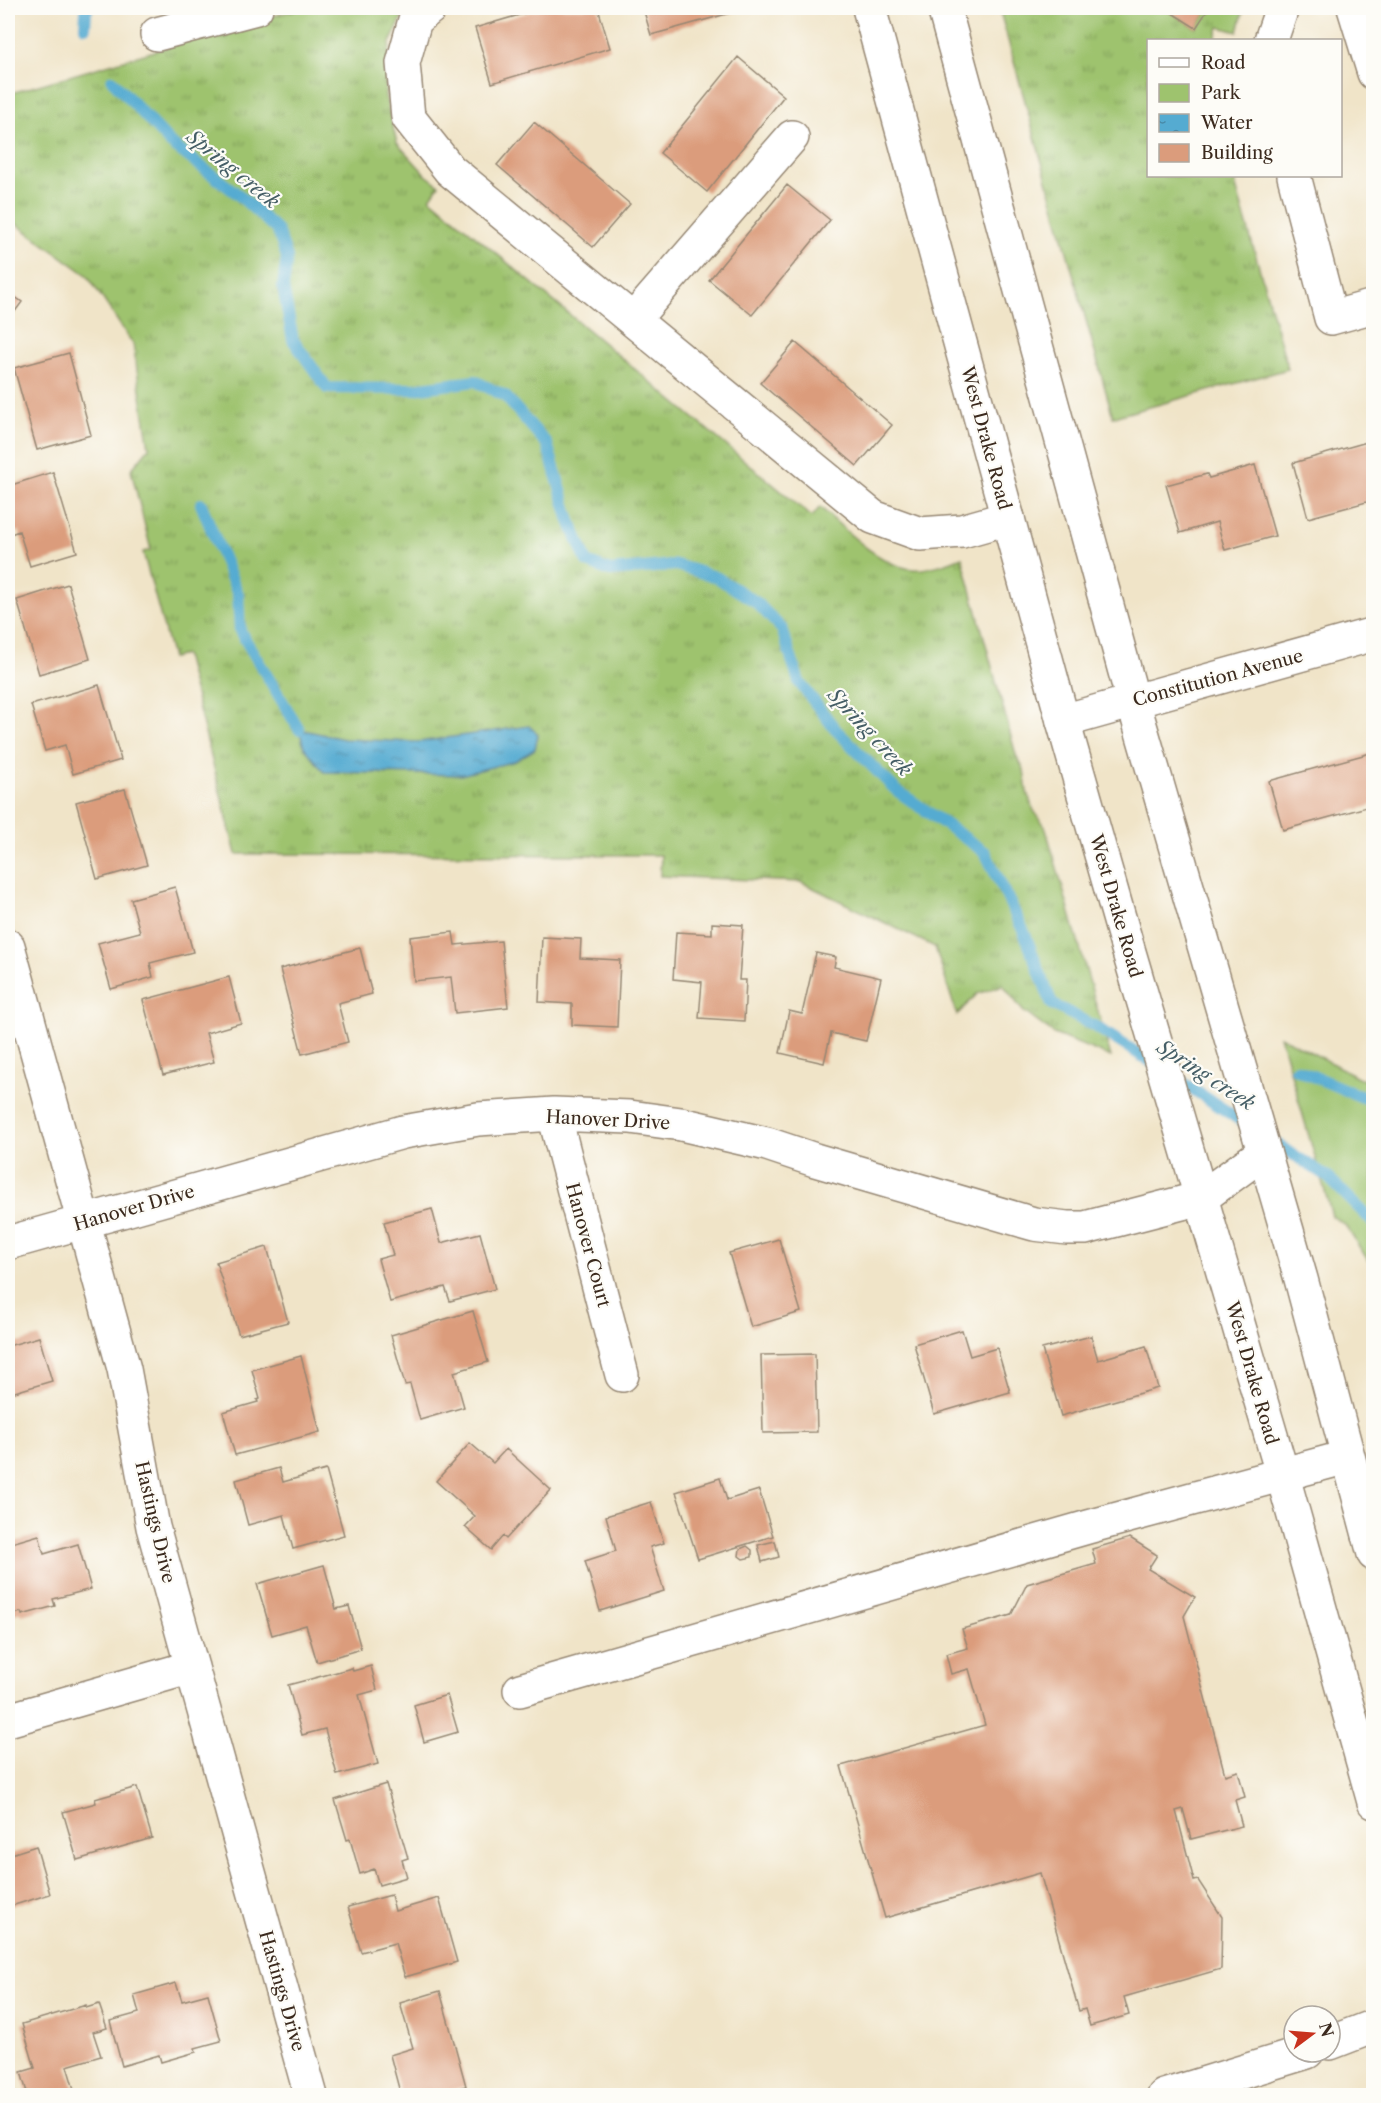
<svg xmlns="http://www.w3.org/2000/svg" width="1381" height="2103" font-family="'Libre Caslon Text',serif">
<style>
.grass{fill:url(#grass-tufts);stroke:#6c7646;stroke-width:1.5}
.green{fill:#9ec36e;stroke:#6c7646;stroke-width:1.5}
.water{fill:url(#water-ripples);stroke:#486a78;stroke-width:1.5}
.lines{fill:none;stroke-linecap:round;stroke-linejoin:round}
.stream{stroke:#55abd1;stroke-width:12}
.building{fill:#db9c7c}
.minor-casing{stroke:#968773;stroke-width:36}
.major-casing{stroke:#968773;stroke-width:36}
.minor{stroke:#fff;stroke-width:33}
.major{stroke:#fff;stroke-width:33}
.labels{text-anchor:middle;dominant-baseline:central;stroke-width:4.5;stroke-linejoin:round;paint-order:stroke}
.street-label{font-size:18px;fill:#3b2a1e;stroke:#fdfcf7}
.water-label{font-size:20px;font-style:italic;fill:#455e66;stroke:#fdfcf7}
</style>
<defs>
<pattern id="grass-tufts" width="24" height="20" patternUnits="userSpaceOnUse" patternTransform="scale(1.5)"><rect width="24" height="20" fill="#9ec36e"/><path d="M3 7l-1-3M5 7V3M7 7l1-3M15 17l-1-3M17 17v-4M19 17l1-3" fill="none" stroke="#829f5a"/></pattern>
<pattern id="water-ripples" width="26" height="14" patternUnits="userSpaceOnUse" patternTransform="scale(1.5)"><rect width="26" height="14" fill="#55abd1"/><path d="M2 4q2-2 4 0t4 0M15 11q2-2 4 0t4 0" fill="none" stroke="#488ba9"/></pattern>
</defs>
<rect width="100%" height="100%" fill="#fdfcf7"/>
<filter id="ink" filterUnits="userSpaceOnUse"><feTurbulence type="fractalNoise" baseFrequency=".0167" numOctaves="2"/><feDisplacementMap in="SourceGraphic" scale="12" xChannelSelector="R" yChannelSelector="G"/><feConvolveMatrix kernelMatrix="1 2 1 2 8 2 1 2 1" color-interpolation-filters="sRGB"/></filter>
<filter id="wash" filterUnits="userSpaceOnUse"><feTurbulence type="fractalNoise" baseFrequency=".008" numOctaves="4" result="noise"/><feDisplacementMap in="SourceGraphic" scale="24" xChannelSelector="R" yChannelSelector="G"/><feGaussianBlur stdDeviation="1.35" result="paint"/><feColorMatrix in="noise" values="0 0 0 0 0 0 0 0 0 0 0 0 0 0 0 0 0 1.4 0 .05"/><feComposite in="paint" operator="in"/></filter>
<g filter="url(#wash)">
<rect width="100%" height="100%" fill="#f0e4c8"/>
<path class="grass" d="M 301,8 L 407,8 L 390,43 L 385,95 L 397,143 L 426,175 L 439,185 L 430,198 L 812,517 L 820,507 C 845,529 878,565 912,569 C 925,571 951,562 962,557 L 1016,755 L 1024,770 L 1027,792 L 1034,811 L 1045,826 L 1111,1057 L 1054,1034 L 1023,1011 L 1003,985 L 977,994 L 957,1015 L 935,947 L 801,882 L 660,876 L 661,855 L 236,854 L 185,655 L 172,658 L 143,552 L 151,550 L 131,470 L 149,448 L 133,344 L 87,275 L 8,218 L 8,94 Z
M 999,8 L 1164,8 L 1196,28 L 1209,8 L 1244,8 L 1238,32 L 1219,27 L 1215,40 L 1148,40 L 1148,176 L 1233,176 L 1288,369 L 1113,417 Z"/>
<path class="green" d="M 1280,1036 L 1373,1085 L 1373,1268 L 1345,1225 L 1332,1216 Z"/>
<path class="water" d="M 529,726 L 538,734 L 535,749 L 515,761 L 461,775 L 324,772 L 304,747 L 299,729 L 344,739 L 418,742 Z"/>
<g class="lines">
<path class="stream" d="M 85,27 L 86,12 L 88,8
M 112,80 L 170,143 L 239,195 L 277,230 L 287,257 L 283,287 L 293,340 L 327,388 L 413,389 L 475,381 L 505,396 L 547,444 L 570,521 L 587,562 L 610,571 L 676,565 L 716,577 L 756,602 L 782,629 L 799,682 L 836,730 L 896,790 L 985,852 L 1024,932 L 1052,1004 L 1096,1027 L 1156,1065
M 201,504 L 238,594 L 240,631 L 299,729
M 1296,1069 L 1374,1102
M 1173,1076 L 1249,1126
M 1266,1137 L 1328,1177 L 1374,1223"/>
</g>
<g id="blocks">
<path class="building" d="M 543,8 L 598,8 L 610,48 L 492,83 L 475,28 Z
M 643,8 L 748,8 L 651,35 Z
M 1164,8 L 1209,8 L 1196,28 Z
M 738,57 L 784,96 L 707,192 L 660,153 Z
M 534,122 L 630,204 L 593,247 L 497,165 Z
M 787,185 L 830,220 L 752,315 L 709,280 Z
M 8,292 L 22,302 L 8,321 Z
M 795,342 L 892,425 L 857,466 L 760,383 Z
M 69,353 L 91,435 L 37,450 L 14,368 Z
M 1374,440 L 1374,500 L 1308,518 L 1293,463 Z
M 1255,465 L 1275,536 L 1225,550 L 1217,522 L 1180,533 L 1166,485 L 1207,474 L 1209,478 Z
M 53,472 L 77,552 L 30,566 L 19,531 L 8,535 L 8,486 Z
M 68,584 L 90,659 L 39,674 L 17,600 Z
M 99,685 L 121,760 L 73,774 L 65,745 L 45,751 L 31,705 Z
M 1374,752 L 1374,805 L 1283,830 L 1269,781 Z
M 125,789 L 147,865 L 97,879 L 76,802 Z
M 175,887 L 193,952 L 150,963 L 153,977 L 111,989 L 98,943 L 140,932 L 131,899 Z
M 712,923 L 743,925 L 739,980 L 746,980 L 744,1021 L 699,1018 L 702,982 L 673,979 L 676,932 L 712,934 Z
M 453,932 L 455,945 L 501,941 L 508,1007 L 455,1013 L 451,977 L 414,981 L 410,937 Z
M 542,937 L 581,939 L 580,958 L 620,960 L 617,1027 L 572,1025 L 572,1004 L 539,1002 Z
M 360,948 L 372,994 L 338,1003 L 348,1042 L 302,1054 L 280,969 Z
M 816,953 L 836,957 L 834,967 L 881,978 L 866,1041 L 831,1033 L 824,1063 L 780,1053 L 789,1011 L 802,1014 Z
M 229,977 L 241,1023 L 206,1033 L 214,1062 L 163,1075 L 143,1000 Z
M 432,1209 L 441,1243 L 480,1233 L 495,1289 L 450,1301 L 445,1287 L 390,1302 L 378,1259 L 393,1255 L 384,1222 Z
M 779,1239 L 801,1312 L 751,1327 L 729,1253 Z
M 267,1247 L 288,1322 L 239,1335 L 216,1262 Z
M 473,1311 L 488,1362 L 454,1372 L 464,1407 L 420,1420 L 410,1384 L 405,1385 L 391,1335 Z
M 962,1330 L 970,1356 L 997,1348 L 1010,1392 L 934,1414 L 914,1344 Z
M 1091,1336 L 1098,1360 L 1146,1346 L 1158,1388 L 1061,1416 L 1042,1349 Z
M 39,1337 L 52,1381 L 8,1394 L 8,1346 Z
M 815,1354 L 817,1432 L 763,1433 L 761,1355 Z
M 301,1356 L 320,1432 L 235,1455 L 223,1412 L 258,1402 L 257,1400 L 260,1399 L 252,1370 Z
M 470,1443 L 493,1463 L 506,1449 L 551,1490 L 506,1539 L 503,1536 L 491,1550 L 465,1527 L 475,1516 L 436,1481 Z
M 279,1468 L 283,1482 L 326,1470 L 344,1535 L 293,1549 L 284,1515 L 248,1525 L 236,1480 Z
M 720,1478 L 727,1500 L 759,1490 L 773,1536 L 698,1559 L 676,1492 Z
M 651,1502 L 664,1543 L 650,1547 L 664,1591 L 600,1611 L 585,1561 L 616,1551 L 606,1516 Z
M 39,1535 L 44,1554 L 78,1544 L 91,1589 L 53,1599 L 55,1606 L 22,1615 L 21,1612 L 8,1616 L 8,1544 Z
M 1130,1538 L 1157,1555 L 1148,1569 L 1195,1597 L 1184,1616 L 1225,1775 L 1238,1771 L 1245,1797 L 1235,1800 L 1242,1826 L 1191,1839 L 1183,1809 L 1176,1811 L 1194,1881 L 1198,1880 L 1222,1917 L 1221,1969 L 1124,1997 L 1129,2015 L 1090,2026 L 1085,2009 L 1079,2011 L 1040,1873 L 885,1918 L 841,1766 L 985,1725 L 969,1669 L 951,1674 L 946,1654 L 968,1648 L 962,1629 L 1011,1615 L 1027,1584 L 1096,1564 L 1092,1549 Z
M 775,1541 L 779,1557 L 762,1562 L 758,1545 Z
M 747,1546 L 752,1550 L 752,1557 L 743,1559 L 739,1556 L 740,1549 Z
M 324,1565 L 336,1609 L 349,1606 L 361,1649 L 317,1662 L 306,1625 L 272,1635 L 257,1584 Z
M 371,1666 L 377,1690 L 359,1695 L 378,1764 L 337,1775 L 325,1729 L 302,1735 L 288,1685 L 352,1668 L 353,1671 Z
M 447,1695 L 458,1732 L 424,1742 L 414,1705 Z
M 386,1784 L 408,1858 L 402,1860 L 407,1877 L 379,1885 L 374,1869 L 360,1874 L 350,1839 L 347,1840 L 335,1800 Z
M 137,1787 L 152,1838 L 77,1860 L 63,1812 L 96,1803 L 95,1799 Z
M 36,1846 L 50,1894 L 8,1907 L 8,1855 Z
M 391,1895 L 395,1911 L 439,1898 L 457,1962 L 405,1977 L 395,1943 L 361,1952 L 348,1907 Z
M 176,1983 L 182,2001 L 208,1994 L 221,2041 L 195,2048 L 196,2052 L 161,2062 L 159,2055 L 122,2066 L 110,2021 L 139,2013 L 134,1995 Z
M 440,1991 L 466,2086 L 432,2096 L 401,2096 L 390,2055 L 413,2048 L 400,2003 Z
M 99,2004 L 107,2028 L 93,2032 L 101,2056 L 67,2066 L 76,2096 L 28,2096 L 21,2072 L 35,2068 L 22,2024 L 86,2005 L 86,2008 Z"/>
</g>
</g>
<g filter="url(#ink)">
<use href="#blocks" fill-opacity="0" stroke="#968773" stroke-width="1.5"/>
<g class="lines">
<g class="minor-casing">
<path id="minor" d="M 430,8 L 415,20 L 403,63 L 408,117 L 450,170 L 873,517 L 920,534 L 962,531 L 1008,518
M 1354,8 L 1374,73
M 157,34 L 256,8
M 1271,40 L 1282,8
M 1294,176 L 1331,318 L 1374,306
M 633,320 L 792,137
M 1063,721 L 1374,634
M 8,946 L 124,1369 L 153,1527 L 311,2096
M 554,1114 L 622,1375
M 8,1243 L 403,1132 L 478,1119 L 554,1114 L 630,1117 L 681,1124 L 767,1144 L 815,1160 L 1034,1224 L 1067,1228 L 1085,1228 L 1201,1198 L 1264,1152
M 520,1690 L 1088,1527 L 1347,1457
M 8,1720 L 192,1667
M 1330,2043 L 1374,2026
M 1164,2096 L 1307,2052"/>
</g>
<g class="major-casing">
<path id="major" d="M 869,8 L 1063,721 L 1126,942 L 1282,1473 L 1374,1802
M 944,8 L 1133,701 L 1301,1279 L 1374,1554"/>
</g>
<use href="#minor" class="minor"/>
<use href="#major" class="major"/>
</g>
</g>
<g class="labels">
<g class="street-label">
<text transform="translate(986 438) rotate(75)">West Drake Road</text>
<text transform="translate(1218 678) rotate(-15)">Constitution Avenue</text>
<text transform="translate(1116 906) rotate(74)">West Drake Road</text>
<text transform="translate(608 1120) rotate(3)">Hanover Drive</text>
<text transform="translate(134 1208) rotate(-16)">Hanover Drive</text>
<text transform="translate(588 1245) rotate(75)">Hanover Court</text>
<text transform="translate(1252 1373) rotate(74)">West Drake Road</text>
<text transform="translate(155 1522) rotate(77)">Hastings Drive</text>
<text transform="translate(282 1991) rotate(74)">Hastings Drive</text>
</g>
<g class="water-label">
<text transform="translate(233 169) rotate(39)">Spring creek</text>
<text transform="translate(870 732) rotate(47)">Spring creek</text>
<text transform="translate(1206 1075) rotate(33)">Spring creek</text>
</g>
</g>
<rect width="1381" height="2103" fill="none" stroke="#fdfcf7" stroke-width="30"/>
<rect x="1147" y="39" width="195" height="138" fill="#fdfcf7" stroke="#afa8a0" stroke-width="1.5"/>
<rect x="1159" y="58" width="30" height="9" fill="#ffffff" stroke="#afa8a0" stroke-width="1.5"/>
<text x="1201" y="69" font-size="18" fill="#3b2a1e">Road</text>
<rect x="1159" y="84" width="30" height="18" fill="#9ec36e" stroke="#afa8a0" stroke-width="1.5"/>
<text x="1201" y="99" font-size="18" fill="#3b2a1e">Park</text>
<rect x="1159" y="114" width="30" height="18" fill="url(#water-ripples)" stroke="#afa8a0" stroke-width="1.5"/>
<text x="1201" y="129" font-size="18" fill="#3b2a1e">Water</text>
<rect x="1159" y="144" width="30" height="18" fill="#db9c7c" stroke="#afa8a0" stroke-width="1.5"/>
<text x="1201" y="159" font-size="18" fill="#3b2a1e">Building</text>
<g transform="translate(1312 2034) rotate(74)"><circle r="28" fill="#fdfcf7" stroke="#afa8a0" stroke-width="1.5"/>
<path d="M0-4.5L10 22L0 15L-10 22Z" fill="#c8321e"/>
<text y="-9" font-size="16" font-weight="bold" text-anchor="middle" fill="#3b2a1e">N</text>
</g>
</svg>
